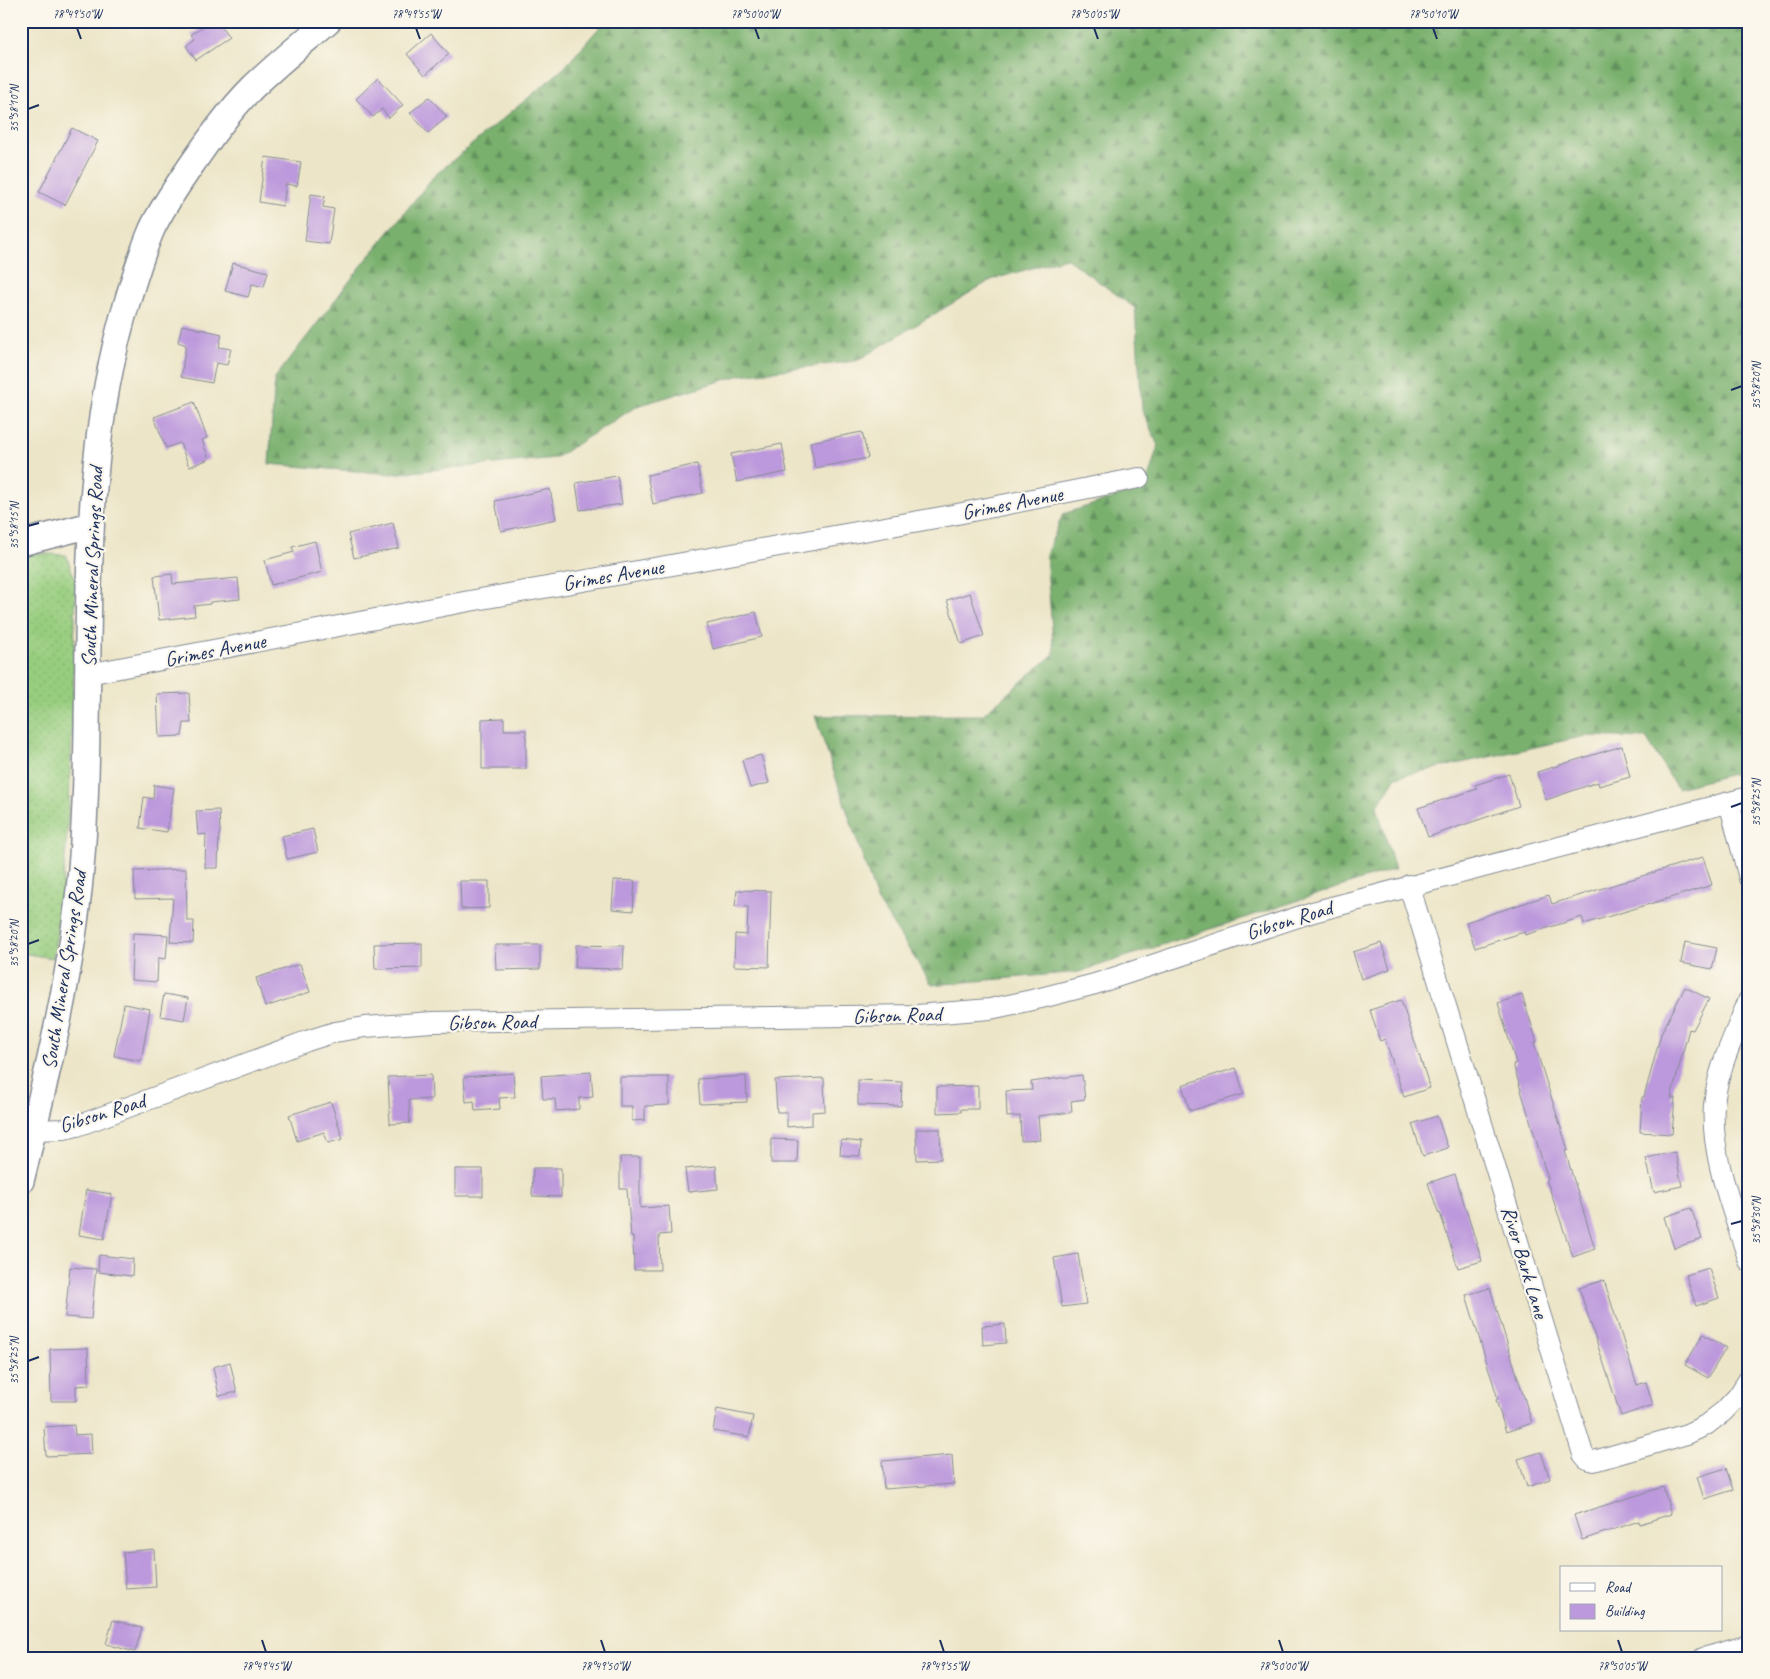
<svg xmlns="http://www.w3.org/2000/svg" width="1770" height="1679" font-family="Caveat,sans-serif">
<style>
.grass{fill:url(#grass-dots);stroke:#597e6e}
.forest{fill:url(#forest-firs);stroke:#4a7066}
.building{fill:#bc98dc}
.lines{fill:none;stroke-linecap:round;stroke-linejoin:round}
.minor-casing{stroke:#848a92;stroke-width:22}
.tertiary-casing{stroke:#848a92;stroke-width:28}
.minor{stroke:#fff;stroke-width:20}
.tertiary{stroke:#fff;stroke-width:25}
.ticks{fill:none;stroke:#1b2f5e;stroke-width:2}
.labels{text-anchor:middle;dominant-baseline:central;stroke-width:4.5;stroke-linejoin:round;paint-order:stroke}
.street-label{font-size:21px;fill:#1b2f5e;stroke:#fbf7ec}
.neatline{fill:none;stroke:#1b2f5e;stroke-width:2}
.ticks-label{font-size:12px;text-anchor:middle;fill:#1b2f5e}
</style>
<defs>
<pattern id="grass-dots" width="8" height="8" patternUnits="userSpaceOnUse" patternTransform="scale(1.25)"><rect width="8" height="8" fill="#97cd7e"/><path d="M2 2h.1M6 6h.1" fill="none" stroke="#82b06f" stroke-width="1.8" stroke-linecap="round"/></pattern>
<pattern id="forest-firs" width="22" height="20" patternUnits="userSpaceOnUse" patternTransform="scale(1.25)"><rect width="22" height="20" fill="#79b06d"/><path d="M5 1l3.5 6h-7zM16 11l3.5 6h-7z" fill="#62905d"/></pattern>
</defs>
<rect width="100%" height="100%" fill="#fbf7ec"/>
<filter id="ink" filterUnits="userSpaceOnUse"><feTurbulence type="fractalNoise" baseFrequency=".02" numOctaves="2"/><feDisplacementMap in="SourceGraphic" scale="10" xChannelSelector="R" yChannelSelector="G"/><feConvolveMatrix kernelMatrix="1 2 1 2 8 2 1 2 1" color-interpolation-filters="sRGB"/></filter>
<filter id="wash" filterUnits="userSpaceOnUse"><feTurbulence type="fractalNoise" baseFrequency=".0096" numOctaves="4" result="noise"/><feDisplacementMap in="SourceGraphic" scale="20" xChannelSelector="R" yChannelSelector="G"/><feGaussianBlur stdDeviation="1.12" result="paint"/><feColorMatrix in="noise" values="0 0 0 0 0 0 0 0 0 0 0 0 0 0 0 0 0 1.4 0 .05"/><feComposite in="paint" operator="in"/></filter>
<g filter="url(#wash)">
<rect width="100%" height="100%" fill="#ece5c7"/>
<path class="grass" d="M 27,553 L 66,555 L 76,582 C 72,707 73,834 53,958 L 21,953 L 21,555 Z"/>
<path class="forest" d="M 605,21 L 1749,21 L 1749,770 L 1677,788 L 1646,738 L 1586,736 L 1396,777 L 1377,807 L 1395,869 L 1079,972 L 932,985 L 877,900 L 815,716 L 982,715 L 1054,654 L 1046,555 L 1063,514 L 1145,488 L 1158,446 L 1142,409 L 1135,308 L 1066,258 L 991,280 L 856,361 L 741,375 L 637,406 L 555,458 L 391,474 L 269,464 L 275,378 L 359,269 L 434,176 L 564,68 Z"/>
<g id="blocks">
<path class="building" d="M 210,21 L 217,21 L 229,38 L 196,60 L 186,46 L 195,39 L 191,35 Z
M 431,33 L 449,54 L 425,75 L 407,54 Z
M 378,78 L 403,105 L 389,118 L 382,109 L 373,117 L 356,99 Z
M 429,97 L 447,117 L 428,133 L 410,113 Z
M 72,128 L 98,141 L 65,205 L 39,192 Z
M 265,157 L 301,162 L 297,186 L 286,184 L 283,206 L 259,202 Z
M 311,194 L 325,196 L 323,207 L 334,209 L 329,244 L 305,241 Z
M 233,263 L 268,272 L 264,287 L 252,284 L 248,297 L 225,291 Z
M 182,325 L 222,334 L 219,347 L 231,349 L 227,365 L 216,363 L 212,383 L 181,377 L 186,345 L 178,342 Z
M 194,402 L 207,438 L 202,440 L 209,459 L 189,467 L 180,443 L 166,448 L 154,417 Z
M 862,432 L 868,458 L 815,468 L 810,442 Z
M 782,444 L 787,472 L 737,482 L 731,454 Z
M 697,464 L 703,493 L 653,504 L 647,475 Z
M 617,476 L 622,504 L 580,510 L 576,483 Z
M 550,489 L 556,519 L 501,531 L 495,501 Z
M 393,523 L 399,548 L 354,558 L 348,534 Z
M 315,541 L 322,572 L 271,585 L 265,560 L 294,552 L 292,547 Z
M 172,574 L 173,584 L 238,578 L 240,599 L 210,602 L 210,604 L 194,606 L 195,616 L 159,620 L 154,576 Z
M 970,593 L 984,636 L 961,644 L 947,600 Z
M 756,612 L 762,637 L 713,649 L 707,624 Z
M 189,693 L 191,723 L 184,723 L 182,736 L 159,737 L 157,694 Z
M 504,718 L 504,730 L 526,730 L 526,769 L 482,769 L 482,719 Z
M 1622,746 L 1630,777 L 1599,786 L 1598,782 L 1546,800 L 1537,772 Z
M 761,755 L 769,783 L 750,788 L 742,760 Z
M 1509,774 L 1519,806 L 1428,837 L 1418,808 L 1477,789 L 1475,785 Z
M 154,785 L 174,788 L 167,832 L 140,828 L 144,797 L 153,799 Z
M 219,810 L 220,833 L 219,834 L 218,868 L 205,868 L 206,834 L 198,835 L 196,811 Z
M 313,829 L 318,852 L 287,859 L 282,836 Z
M 1703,857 L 1712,885 L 1584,924 L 1582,917 L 1525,935 L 1524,932 L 1475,948 L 1466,922 L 1549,895 L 1552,904 Z
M 186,869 L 187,921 L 194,921 L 193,943 L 170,942 L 173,898 L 135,899 L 134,871 Z
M 614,880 L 635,881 L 633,911 L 612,909 Z
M 460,881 L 489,881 L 489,908 L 461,909 Z
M 737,890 L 771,891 L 769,967 L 734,966 L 735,934 L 747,935 L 748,907 L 735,906 Z
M 133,933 L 168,935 L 166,959 L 158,958 L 157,982 L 131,980 Z
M 1685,942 L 1717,948 L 1712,969 L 1681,963 Z
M 422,943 L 422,968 L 375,969 L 374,944 Z
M 1381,943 L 1390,969 L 1361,979 L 1353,952 Z
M 495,945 L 540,945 L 540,969 L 496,970 Z
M 576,945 L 624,946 L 623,969 L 575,968 Z
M 300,964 L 310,992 L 265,1007 L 256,978 Z
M 1685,987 L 1709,999 L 1693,1030 L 1689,1029 L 1671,1098 L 1675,1098 L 1672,1134 L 1640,1132 L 1642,1097 L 1644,1097 L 1661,1034 Z
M 164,994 L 188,998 L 184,1020 L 160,1016 Z
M 1522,995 L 1537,1042 L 1534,1043 L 1568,1150 L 1565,1151 L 1595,1249 L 1573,1257 L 1546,1179 L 1548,1179 L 1513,1064 L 1516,1063 L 1498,1003 Z
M 1401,1000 L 1430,1088 L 1404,1097 L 1385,1039 L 1380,1041 L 1370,1010 Z
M 124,1004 L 150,1009 L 141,1061 L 114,1056 Z
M 1236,1068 L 1244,1094 L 1190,1111 L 1182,1085 Z
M 591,1072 L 593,1097 L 579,1098 L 579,1109 L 556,1111 L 555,1099 L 543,1099 L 541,1076 Z
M 513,1073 L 515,1097 L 499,1098 L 500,1109 L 475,1111 L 474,1101 L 466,1102 L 464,1077 Z
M 431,1075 L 432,1099 L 409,1100 L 410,1123 L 390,1124 L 388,1077 Z
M 1082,1075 L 1085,1099 L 1071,1101 L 1072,1112 L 1038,1116 L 1040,1140 L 1021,1141 L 1020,1116 L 1007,1117 L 1006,1091 L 1032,1090 L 1031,1082 Z
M 746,1076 L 747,1102 L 700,1104 L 698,1079 Z
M 620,1077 L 669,1077 L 669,1105 L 645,1106 L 645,1120 L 632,1121 L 632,1106 L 620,1106 Z
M 824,1078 L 825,1111 L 812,1112 L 812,1125 L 787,1127 L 787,1112 L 777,1112 L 775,1080 Z
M 858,1080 L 902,1082 L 901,1106 L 858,1105 Z
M 978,1086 L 978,1109 L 961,1109 L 961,1112 L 937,1113 L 937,1087 Z
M 331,1102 L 343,1139 L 328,1143 L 324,1132 L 297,1141 L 289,1115 Z
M 1437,1116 L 1448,1148 L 1423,1156 L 1412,1124 Z
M 916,1129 L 940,1129 L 941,1159 L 917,1160 Z
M 771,1139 L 798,1140 L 797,1163 L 771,1163 Z
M 841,1140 L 861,1142 L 860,1156 L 840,1155 Z
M 1675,1152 L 1682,1186 L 1654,1192 L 1646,1158 Z
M 620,1157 L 640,1157 L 640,1208 L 669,1206 L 671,1234 L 659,1235 L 660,1270 L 634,1270 L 633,1237 L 631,1237 L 627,1189 L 620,1189 Z
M 716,1166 L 718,1189 L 688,1192 L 685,1169 Z
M 533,1168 L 561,1168 L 561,1197 L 532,1196 Z
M 455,1169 L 483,1169 L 483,1196 L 455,1196 Z
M 1455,1174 L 1482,1261 L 1458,1268 L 1440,1213 L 1439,1214 L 1428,1183 Z
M 86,1190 L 112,1194 L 104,1239 L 79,1235 Z
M 1691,1208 L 1702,1239 L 1674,1248 L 1664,1217 Z
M 1078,1254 L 1086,1304 L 1062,1307 L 1054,1258 Z
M 99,1255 L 133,1259 L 132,1276 L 98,1272 Z
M 70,1267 L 96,1269 L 91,1319 L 65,1317 Z
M 1709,1268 L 1719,1298 L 1696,1306 L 1686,1275 Z
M 1604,1280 L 1637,1385 L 1646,1382 L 1653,1405 L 1621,1416 L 1579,1288 Z
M 1490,1288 L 1532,1423 L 1506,1432 L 1496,1400 L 1498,1399 L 1466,1295 Z
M 1005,1324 L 1006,1343 L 983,1345 L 982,1326 Z
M 1703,1334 L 1726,1348 L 1708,1378 L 1685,1365 Z
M 88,1348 L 89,1385 L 76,1386 L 76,1401 L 51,1401 L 50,1349 Z
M 230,1362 L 237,1392 L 219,1396 L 213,1367 Z
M 717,1409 L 753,1416 L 749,1437 L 713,1431 Z
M 74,1425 L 75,1435 L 91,1434 L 92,1454 L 46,1456 L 44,1427 Z
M 1541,1452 L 1550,1479 L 1527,1487 L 1518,1459 Z
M 952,1455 L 954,1484 L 884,1489 L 882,1461 Z
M 1726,1468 L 1733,1490 L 1704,1499 L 1697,1477 Z
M 1663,1487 L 1671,1514 L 1640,1524 L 1639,1521 L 1582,1540 L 1574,1515 Z
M 154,1549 L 156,1587 L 126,1589 L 123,1552 Z
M 113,1620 L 142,1628 L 135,1652 L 106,1644 Z"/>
</g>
</g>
<g filter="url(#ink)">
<use href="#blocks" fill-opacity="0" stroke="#848a92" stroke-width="1"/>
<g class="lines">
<g class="minor-casing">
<path id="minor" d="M 88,674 L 464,602 L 947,516 L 1139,478
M 1729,802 L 1749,878
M 1409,885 L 1583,1454 L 1587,1459 L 1594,1461 L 1687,1434 L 1706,1425 L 1724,1411 L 1738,1396 L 1749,1379
M 1749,999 C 1736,1032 1717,1069 1714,1105 C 1710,1156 1734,1213 1749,1261
M 34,1130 L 64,1129 L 77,1126 L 307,1041 L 335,1032 L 365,1027 L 432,1022 L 917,1015 L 990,1009 L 1041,998 L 1095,984 L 1313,912 L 1749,797
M 1703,1658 L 1749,1645"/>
</g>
<g class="tertiary-casing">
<path id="tertiary" d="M 21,543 L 91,525
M 21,1181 C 46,1079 72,975 81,869 C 97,680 71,484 128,299 C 135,276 142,252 152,229 C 162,208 175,189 188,170 C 208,141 228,112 253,87 C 277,64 303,43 328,21"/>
</g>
<use href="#minor" class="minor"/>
<use href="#tertiary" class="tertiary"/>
</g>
</g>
<path class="ticks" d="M 77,28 L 81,39M 416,28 L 420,39M 755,28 L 759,39M 1094,28 L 1098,39M 1433,28 L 1437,39M 28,109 L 39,105M 1731,390 L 1742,386M 28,526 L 39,523M 1731,807 L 1742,803M 28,944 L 39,940M 1731,1224 L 1742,1221M 28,1361 L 39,1357M 262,1640 L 266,1652M 601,1640 L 605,1652M 940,1640 L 944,1652M 1279,1640 L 1283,1652M 1618,1640 L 1622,1652"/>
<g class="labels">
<g class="street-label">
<text transform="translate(1012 503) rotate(-11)">Grimes Avenue</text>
<text transform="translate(92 567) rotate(-88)">South Mineral Springs Road</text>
<text transform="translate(613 575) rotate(-10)">Grimes Avenue</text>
<text transform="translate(215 650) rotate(-11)">Grimes Avenue</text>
<text transform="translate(1289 920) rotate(-17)">Gibson Road</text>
<text transform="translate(64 970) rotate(-81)">South Mineral Springs Road</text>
<text transform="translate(897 1015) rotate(-2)">Gibson Road</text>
<text transform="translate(492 1022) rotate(-1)">Gibson Road</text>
<text transform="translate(102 1113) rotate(-17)">Gibson Road</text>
<text transform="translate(1525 1262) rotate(73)">River Bark Lane</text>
</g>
</g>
<rect width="1770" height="1679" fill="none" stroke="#fbf7ec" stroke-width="55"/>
<rect x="1560" y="1566" width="162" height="65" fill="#fbf7ec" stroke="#a1a7b3"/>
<rect x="1570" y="1583" width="25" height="8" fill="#ffffff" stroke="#a1a7b3"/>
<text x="1605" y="1592" font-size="15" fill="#1b2f5e">Road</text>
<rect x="1570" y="1604" width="25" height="15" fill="#bc98dc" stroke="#a1a7b3"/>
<text x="1605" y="1616" font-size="15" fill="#1b2f5e">Building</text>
<rect x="28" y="28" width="1714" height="1624" class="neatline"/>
<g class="ticks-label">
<text x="77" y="18">78°49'50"W</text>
<text x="416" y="18">78°49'55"W</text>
<text x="755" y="18">78°50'00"W</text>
<text x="1094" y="18">78°50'05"W</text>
<text x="1433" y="18">78°50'10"W</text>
<text transform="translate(14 109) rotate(-90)" y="4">35°58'10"N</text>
<text transform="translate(1756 386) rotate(-90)" y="4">35°58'20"N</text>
<text transform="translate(14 526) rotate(-90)" y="4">35°58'15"N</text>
<text transform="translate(1756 803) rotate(-90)" y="4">35°58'25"N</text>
<text transform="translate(14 944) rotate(-90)" y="4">35°58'20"N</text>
<text transform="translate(1756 1221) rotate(-90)" y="4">35°58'30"N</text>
<text transform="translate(14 1361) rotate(-90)" y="4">35°58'25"N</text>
<text x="266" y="1670">78°49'45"W</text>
<text x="605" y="1670">78°49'50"W</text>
<text x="944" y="1670">78°49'55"W</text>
<text x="1283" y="1670">78°50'00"W</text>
<text x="1622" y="1670">78°50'05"W</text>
</g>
</svg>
